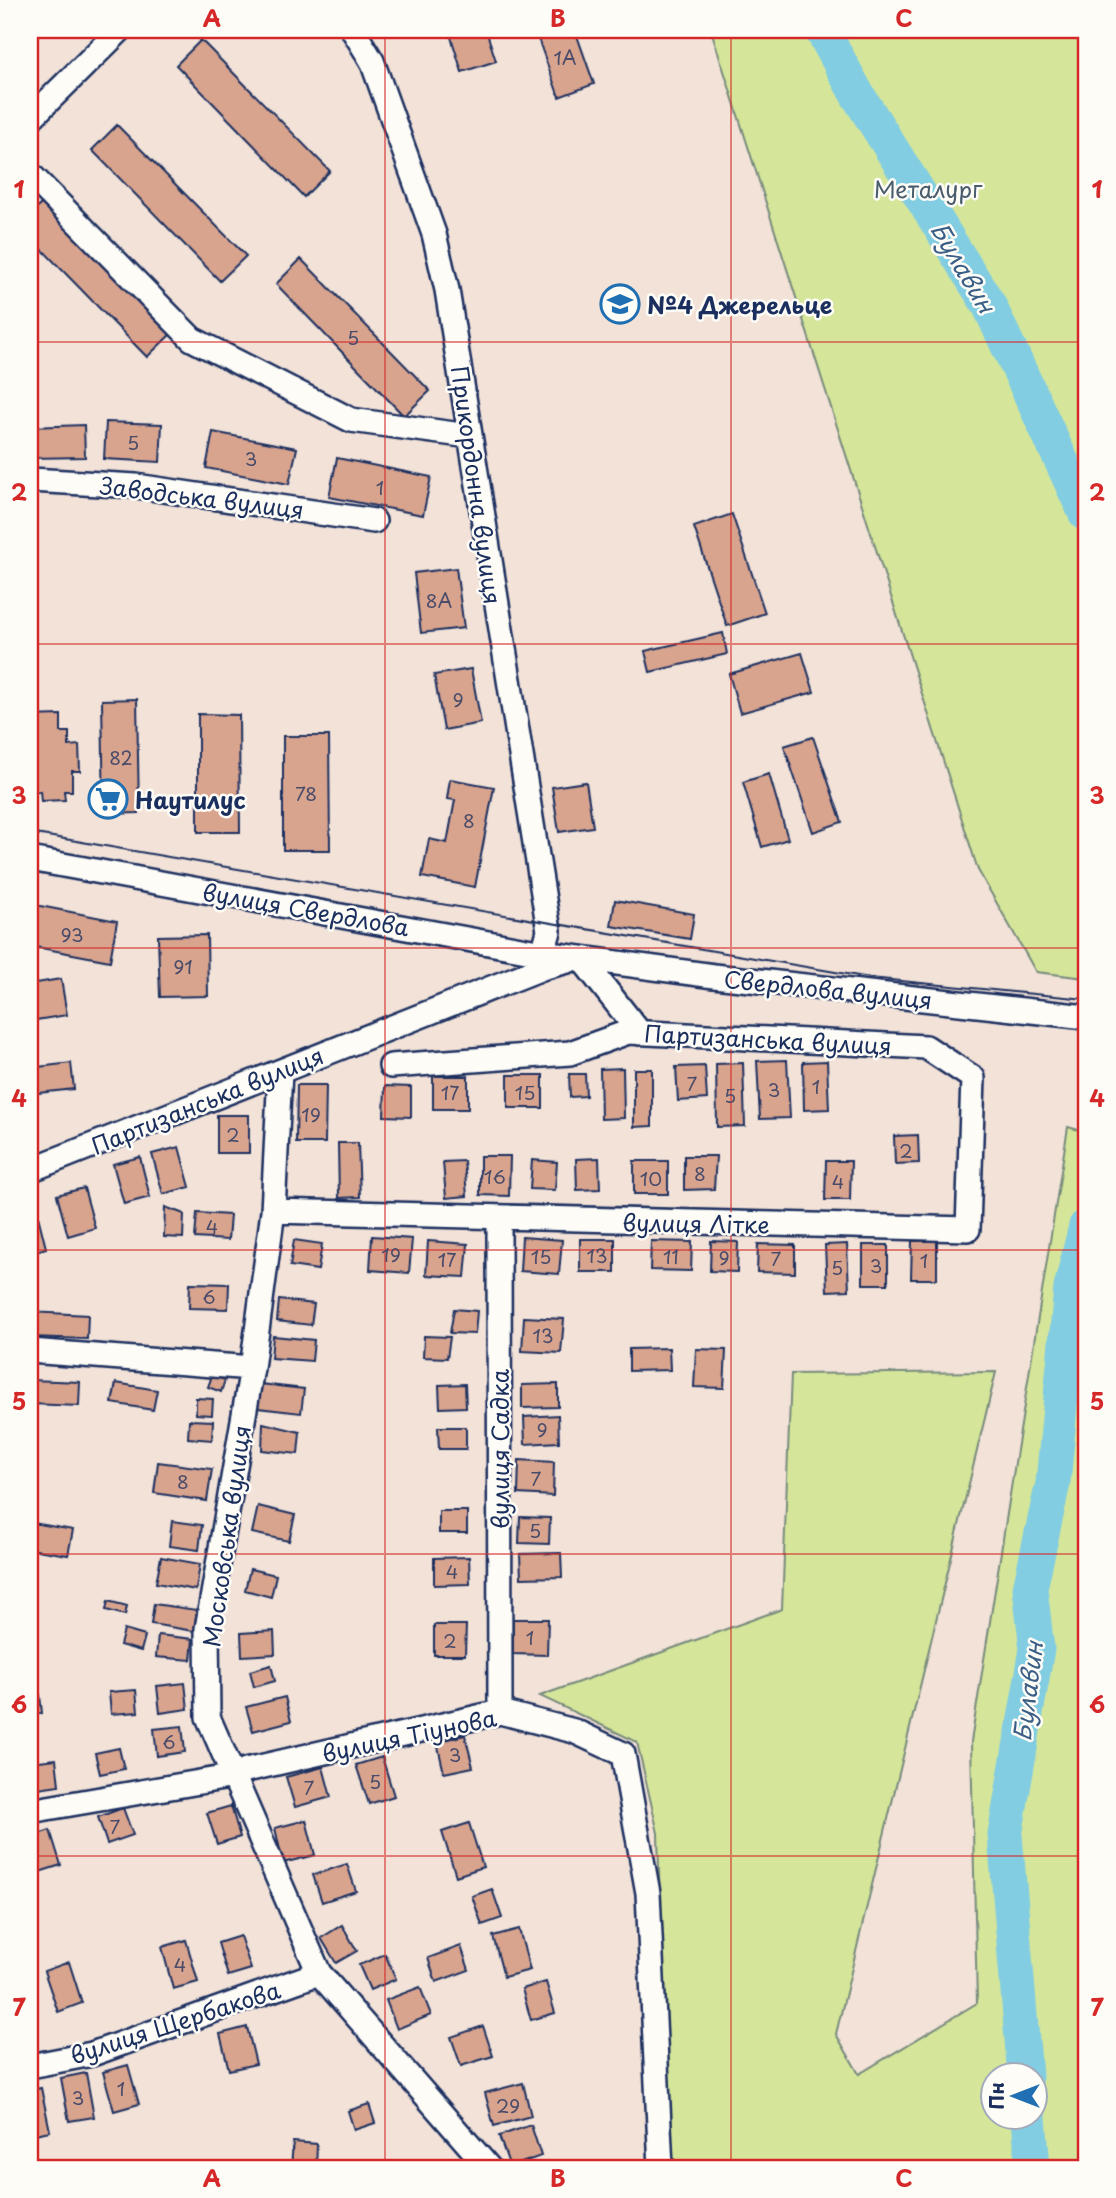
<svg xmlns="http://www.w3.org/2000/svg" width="1116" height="2198" font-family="'Playpen Sans',sans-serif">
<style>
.green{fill:#d5e69a;stroke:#788a7c;stroke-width:2;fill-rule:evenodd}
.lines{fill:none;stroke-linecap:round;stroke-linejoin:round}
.river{stroke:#82cde2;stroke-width:35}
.building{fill:#d9a48e;stroke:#1b2f5e;stroke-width:2}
.minor-casing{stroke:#1b2f5e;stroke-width:28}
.minor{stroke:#fdfcf7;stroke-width:23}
.tram{stroke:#1b2f5e;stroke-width:2}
.grid{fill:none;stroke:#d62828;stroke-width:2;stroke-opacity:0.55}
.labels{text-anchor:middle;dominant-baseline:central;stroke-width:5;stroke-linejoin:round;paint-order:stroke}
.number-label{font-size:19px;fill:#4a4c6a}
.park-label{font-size:23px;fill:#4a5d6d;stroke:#fdfcf7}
.poi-label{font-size:23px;font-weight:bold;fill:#1b2f5e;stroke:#fdfcf7;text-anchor:start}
.street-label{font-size:23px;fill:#1b2f5e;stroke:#fdfcf7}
.water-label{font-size:24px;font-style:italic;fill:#3a5e86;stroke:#fdfcf7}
.neatline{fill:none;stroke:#d62828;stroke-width:2.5}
.grid-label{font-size:23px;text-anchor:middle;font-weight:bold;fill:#d62828}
</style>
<rect width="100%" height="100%" fill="#f2e2d8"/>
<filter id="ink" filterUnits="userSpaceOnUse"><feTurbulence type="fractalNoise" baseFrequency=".0143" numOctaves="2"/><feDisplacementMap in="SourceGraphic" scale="14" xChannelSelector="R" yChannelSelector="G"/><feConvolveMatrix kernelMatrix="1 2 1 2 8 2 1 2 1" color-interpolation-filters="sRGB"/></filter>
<g filter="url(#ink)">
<path class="green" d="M 711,30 L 1086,30 L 1086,978 L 1036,972 L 978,870 Z
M 1068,1127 L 1086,1132 L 1086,2168 L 667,2168 L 658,1833 L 637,1742 L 540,1696 L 782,1609 L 791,1374 L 996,1372 L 836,2034 L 859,2074 L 977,2003 L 971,1742 ZM 993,2076 L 1036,2076 L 1036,2118 L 993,2118 Z"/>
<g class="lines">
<path class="river" d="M 822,30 L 857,94 L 989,305 L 1086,514
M 1025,2076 L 1005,1835 L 1037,1649 L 1030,1588 L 1053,1483 L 1071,1288 L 1086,1226
M 1029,2118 L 1033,2168"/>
</g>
<path class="building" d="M 462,30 L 486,30 L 496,61 L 462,72 L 450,34 Z
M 535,30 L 575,30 L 594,84 L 559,97 Z
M 201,40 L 330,171 L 304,197 L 176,65 Z
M 117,125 L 246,256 L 220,281 L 92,150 Z
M 44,201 L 173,332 L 147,357 L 30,237 L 30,215 Z
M 301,259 L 430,391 L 404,416 L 276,284 Z
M 106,422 L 162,424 L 160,462 L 104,459 Z
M 84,425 L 85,457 L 30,458 L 30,427 Z
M 213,432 L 297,448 L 289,484 L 206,468 Z
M 337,458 L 431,477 L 423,515 L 329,497 Z
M 732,514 L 765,613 L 727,626 L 694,527 Z
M 456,568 L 464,628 L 421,633 L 414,573 Z
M 723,633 L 727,654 L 650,672 L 645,651 Z
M 802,653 L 814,692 L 740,713 L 729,674 Z
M 471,669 L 481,723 L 444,730 L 434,675 Z
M 137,699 L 139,813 L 104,814 L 102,700 Z
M 198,714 L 239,715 L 240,832 L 198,832 Z
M 61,715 L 61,732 L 69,732 L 69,746 L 79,745 L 80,771 L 72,771 L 72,791 L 64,791 L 65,800 L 41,801 L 40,791 L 35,792 L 30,716 Z
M 283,736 L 329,736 L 330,850 L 283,850 Z
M 813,737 L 842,822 L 813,832 L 784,746 Z
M 769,774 L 788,839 L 762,847 L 743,782 Z
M 450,779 L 494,787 L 475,887 L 422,877 L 429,839 L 447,843 L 455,800 L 447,799 Z
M 586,782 L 593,827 L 559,832 L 552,787 Z
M 615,900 L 694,914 L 690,939 L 611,926 Z
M 30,904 L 117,921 L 110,961 L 30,946 Z
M 207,935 L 208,996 L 160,997 L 158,936 Z
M 61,979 L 67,1015 L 30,1021 L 30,984 Z
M 787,1060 L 790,1118 L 760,1119 L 757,1061 Z
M 827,1061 L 829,1109 L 804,1110 L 803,1062 Z
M 71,1063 L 74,1089 L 30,1094 L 30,1068 Z
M 743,1063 L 745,1126 L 717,1127 L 716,1064 Z
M 705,1066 L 707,1099 L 678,1101 L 676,1067 Z
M 623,1068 L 624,1118 L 601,1119 L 600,1069 Z
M 634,1069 L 652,1069 L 652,1126 L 634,1127 Z
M 569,1074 L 585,1074 L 586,1096 L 570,1097 Z
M 508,1075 L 543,1075 L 543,1108 L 508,1108 Z
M 433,1076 L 468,1076 L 468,1109 L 433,1109 Z
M 297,1085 L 326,1085 L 325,1143 L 296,1143 Z
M 385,1086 L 411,1087 L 411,1117 L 384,1116 Z
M 217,1115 L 249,1115 L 249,1153 L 217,1153 Z
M 918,1135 L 919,1163 L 895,1164 L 894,1136 Z
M 338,1143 L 358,1143 L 360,1197 L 339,1198 Z
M 179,1147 L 190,1187 L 163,1194 L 152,1154 Z
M 480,1156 L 510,1156 L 509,1196 L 480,1195 Z
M 684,1156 L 716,1156 L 714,1189 L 684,1190 Z
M 140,1157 L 150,1197 L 124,1204 L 113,1164 Z
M 599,1158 L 600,1189 L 577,1190 L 576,1159 Z
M 532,1160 L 557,1162 L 555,1190 L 530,1189 Z
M 464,1161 L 467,1196 L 446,1198 L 443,1162 Z
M 634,1161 L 668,1161 L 668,1194 L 634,1194 Z
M 826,1161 L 851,1161 L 850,1200 L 825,1200 Z
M 84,1188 L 95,1228 L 68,1236 L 57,1195 Z
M 165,1207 L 184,1214 L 183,1238 L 164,1237 Z
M 36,1208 L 46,1248 L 30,1253 L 30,1210 Z
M 197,1213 L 230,1215 L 228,1240 L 195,1238 Z
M 372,1236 L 412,1239 L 409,1273 L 370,1270 Z
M 522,1237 L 562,1240 L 559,1274 L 520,1271 Z
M 580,1239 L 615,1239 L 615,1272 L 580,1272 Z
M 294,1240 L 322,1244 L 318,1270 L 290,1266 Z
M 428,1241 L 468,1244 L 465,1277 L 426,1275 Z
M 651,1241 L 692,1242 L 691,1271 L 650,1270 Z
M 711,1241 L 738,1242 L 737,1272 L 710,1271 Z
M 912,1241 L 937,1241 L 937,1279 L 911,1279 Z
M 758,1244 L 795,1245 L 795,1273 L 757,1272 Z
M 847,1244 L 849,1290 L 827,1291 L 825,1245 Z
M 863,1245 L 888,1245 L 888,1284 L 863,1284 Z
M 190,1283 L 229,1284 L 228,1309 L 189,1308 Z
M 279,1300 L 314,1304 L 311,1325 L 277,1321 Z
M 454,1309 L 477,1311 L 475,1334 L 450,1333 Z
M 30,1312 L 88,1315 L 87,1339 L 30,1337 Z
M 524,1317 L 564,1319 L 561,1353 L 522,1351 Z
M 273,1336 L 314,1340 L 312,1361 L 271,1358 Z
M 424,1336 L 450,1337 L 447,1358 L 423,1357 Z
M 669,1348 L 670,1370 L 629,1371 L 629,1349 Z
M 696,1349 L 726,1350 L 724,1388 L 694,1387 Z
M 212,1376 L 225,1380 L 221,1392 L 208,1387 Z
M 30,1380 L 80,1382 L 79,1406 L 30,1404 Z
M 116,1383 L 157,1390 L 153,1410 L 112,1403 Z
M 260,1384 L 304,1389 L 301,1413 L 258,1408 Z
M 465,1384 L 466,1407 L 440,1408 L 439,1385 Z
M 558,1384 L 558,1407 L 522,1408 L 522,1385 Z
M 196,1398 L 213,1399 L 212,1415 L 196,1414 Z
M 558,1415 L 559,1442 L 525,1444 L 524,1417 Z
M 189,1420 L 213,1421 L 212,1440 L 188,1438 Z
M 263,1423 L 300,1432 L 298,1454 L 262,1450 Z
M 438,1427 L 466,1427 L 466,1449 L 439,1449 Z
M 519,1460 L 554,1462 L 553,1496 L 518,1494 Z
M 158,1462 L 212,1469 L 207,1501 L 154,1493 Z
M 258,1506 L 295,1515 L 289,1541 L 252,1533 Z
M 439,1511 L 467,1511 L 467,1533 L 439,1533 Z
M 520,1517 L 550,1518 L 549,1544 L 519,1543 Z
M 172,1521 L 202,1525 L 199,1550 L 169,1546 Z
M 33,1523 L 73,1530 L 68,1555 L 30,1549 Z
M 561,1553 L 562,1577 L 521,1578 L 520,1554 Z
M 161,1557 L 200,1564 L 196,1590 L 156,1583 Z
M 469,1557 L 470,1584 L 434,1585 L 434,1558 Z
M 250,1569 L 276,1575 L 271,1597 L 245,1590 Z
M 108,1601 L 127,1606 L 125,1615 L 106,1610 Z
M 154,1604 L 197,1610 L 194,1631 L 151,1624 Z
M 513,1619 L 548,1619 L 547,1655 L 513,1654 Z
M 434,1625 L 466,1625 L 465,1655 L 434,1655 Z
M 124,1630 L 145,1636 L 141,1651 L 120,1645 Z
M 274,1631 L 275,1654 L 242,1656 L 241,1633 Z
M 158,1635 L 193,1639 L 191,1660 L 156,1657 Z
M 271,1665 L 275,1681 L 254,1687 L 250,1671 Z
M 185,1683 L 188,1709 L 160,1713 L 157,1686 Z
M 136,1690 L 138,1712 L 111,1714 L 109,1692 Z
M 40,1695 L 42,1713 L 30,1714 L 30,1696 Z
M 285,1697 L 291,1721 L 253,1731 L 246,1707 Z
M 182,1726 L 185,1752 L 157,1756 L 154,1729 Z
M 465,1735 L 473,1767 L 444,1773 L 437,1742 Z
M 119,1748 L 124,1769 L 100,1774 L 95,1753 Z
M 382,1757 L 394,1796 L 369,1804 L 356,1765 Z
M 56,1759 L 59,1785 L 31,1789 L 30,1762 Z
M 323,1767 L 331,1797 L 295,1807 L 286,1777 Z
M 231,1806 L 240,1837 L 217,1844 L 207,1813 Z
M 123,1808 L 133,1835 L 107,1844 L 98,1817 Z
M 306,1820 L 315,1855 L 283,1863 L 275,1828 Z
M 469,1823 L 483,1867 L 456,1876 L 442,1832 Z
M 50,1830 L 61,1865 L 33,1874 L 30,1837 Z
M 347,1864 L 356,1891 L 322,1902 L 313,1875 Z
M 492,1889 L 502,1918 L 482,1925 L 472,1896 Z
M 342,1925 L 357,1951 L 336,1963 L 321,1938 Z
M 519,1929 L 530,1970 L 504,1977 L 493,1936 Z
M 240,1936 L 251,1969 L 228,1976 L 218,1943 Z
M 186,1940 L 198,1982 L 173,1989 L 162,1947 Z
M 461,1946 L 469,1970 L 436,1982 L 428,1958 Z
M 385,1954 L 396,1979 L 370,1990 L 359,1965 Z
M 69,1962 L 82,2003 L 58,2012 L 44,1971 Z
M 546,1982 L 555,2013 L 531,2020 L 522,1989 Z
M 420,1987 L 431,2015 L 397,2029 L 386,2000 Z
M 483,2026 L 493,2056 L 461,2066 L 451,2037 Z
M 247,2027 L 256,2064 L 229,2070 L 220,2034 Z
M 128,2065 L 139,2104 L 114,2111 L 103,2072 Z
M 86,2073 L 94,2117 L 69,2121 L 61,2078 Z
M 523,2083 L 531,2116 L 494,2126 L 485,2093 Z
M 41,2088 L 50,2131 L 30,2135 L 30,2090 Z
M 369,2104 L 375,2123 L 354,2130 L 348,2111 Z
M 531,2125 L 541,2156 L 510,2167 L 499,2136 Z
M 293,2142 L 317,2144 L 316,2168 L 291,2168 Z"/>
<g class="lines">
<g class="minor-casing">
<path id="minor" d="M 353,30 L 372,61 L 434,234 L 447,290 L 549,931 L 543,953
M 30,119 L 120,30
M 30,174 L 192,339 L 351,420 L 469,436
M 30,480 L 136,486 L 374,521
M 30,859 L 543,953 L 714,976 L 1086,1017
M 581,958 L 640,1033
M 280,1072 L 273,1211 L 252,1368 L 207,1629 L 208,1717 L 319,1973 L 489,2168
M 30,1170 L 542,968 L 568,961
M 273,1211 L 968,1229 L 973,1078 L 926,1047 L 628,1032 L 570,1053 L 391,1066
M 499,1219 L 500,1712
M 30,1351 L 252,1368
M 30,1811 L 235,1776 L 246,1770 L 500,1712 L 574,1731 L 623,1754 L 648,1893 L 661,2168
M 30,2066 L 92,2054 L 319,1973"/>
</g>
<use href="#minor" class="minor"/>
<path class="tram" d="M 30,833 L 870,978 L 1086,999"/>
</g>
</g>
<path class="grid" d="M 385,30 L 385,2168M 731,30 L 731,2168M 30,342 L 1086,342M 30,644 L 1086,644M 30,948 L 1086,948M 30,1250 L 1086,1250M 30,1554 L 1086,1554M 30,1856 L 1086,1856"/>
<defs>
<g id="school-ring" transform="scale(2.0125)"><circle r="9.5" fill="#fdfcf7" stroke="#1f6fb2" stroke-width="1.5"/><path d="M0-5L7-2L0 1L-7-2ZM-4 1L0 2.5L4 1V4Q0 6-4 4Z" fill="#1f6fb2"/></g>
<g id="supermarket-ring" transform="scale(2.0125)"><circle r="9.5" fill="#fdfcf7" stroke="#1f6fb2" stroke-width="1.5"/><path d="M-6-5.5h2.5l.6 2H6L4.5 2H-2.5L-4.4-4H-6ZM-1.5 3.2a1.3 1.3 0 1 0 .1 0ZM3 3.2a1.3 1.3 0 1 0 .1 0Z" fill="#1f6fb2"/></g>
</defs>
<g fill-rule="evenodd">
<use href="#school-ring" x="620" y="304"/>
<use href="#supermarket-ring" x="108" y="799"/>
</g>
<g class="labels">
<g class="number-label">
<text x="565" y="57">1А</text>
<text x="353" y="337">5</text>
<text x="133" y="442">5</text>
<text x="251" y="458">3</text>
<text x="380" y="487">1</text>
<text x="439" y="600">8А</text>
<text x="458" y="699">9</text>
<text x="121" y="757">82</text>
<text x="306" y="793">78</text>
<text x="469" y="820">8</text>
<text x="72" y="934">93</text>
<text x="183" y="966">91</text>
<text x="692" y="1083">7</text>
<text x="816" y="1086">1</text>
<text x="774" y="1089">3</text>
<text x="450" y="1092">17</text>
<text x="525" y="1092">15</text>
<text x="730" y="1095">5</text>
<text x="311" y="1114">19</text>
<text x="233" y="1134">2</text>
<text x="906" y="1150">2</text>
<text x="700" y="1173">8</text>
<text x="495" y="1176">16</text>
<text x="651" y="1178">10</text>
<text x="838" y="1181">4</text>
<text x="212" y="1226">4</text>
<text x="391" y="1254">19</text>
<text x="597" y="1255">13</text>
<text x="541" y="1256">15</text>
<text x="671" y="1256">11</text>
<text x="724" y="1257">9</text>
<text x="776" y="1258">7</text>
<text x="447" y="1259">17</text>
<text x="924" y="1260">1</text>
<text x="876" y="1265">3</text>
<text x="837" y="1267">5</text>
<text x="209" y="1296">6</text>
<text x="543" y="1335">13</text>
<text x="542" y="1429">9</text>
<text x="536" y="1478">7</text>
<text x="183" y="1481">8</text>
<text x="535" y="1530">5</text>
<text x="452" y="1571">4</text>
<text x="530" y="1637">1</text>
<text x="450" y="1640">2</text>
<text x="169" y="1741">6</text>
<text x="455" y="1754">3</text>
<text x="375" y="1781">5</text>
<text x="309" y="1787">7</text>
<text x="115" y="1826">7</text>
<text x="180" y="1964">4</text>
<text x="121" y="2088">1</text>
<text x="78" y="2097">3</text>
<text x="508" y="2105">29</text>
</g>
<g class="park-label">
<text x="928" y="188">Металург</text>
</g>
<g class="poi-label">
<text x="647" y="304">№4 Джерельце</text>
<text x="135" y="799">Наутилус</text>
</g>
<g class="street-label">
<text transform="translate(477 485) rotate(82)">Прикордонна вулиця</text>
<text transform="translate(202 497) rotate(7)">Заводська вулиця</text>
<text transform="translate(306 909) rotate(10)">вулиця Свердлова</text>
<text transform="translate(828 989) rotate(6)">Свердлова вулиця</text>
<text transform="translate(768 1039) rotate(3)">Партизанська вулиця</text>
<text transform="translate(207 1100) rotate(-22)">Партизанська вулиця</text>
<text transform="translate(696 1223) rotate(1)">вулиця Літке</text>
<text transform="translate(499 1449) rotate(-90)">вулиця Садка</text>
<text transform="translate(226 1536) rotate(-82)">Московська вулиця</text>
<text transform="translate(409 1735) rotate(-12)">вулиця Тіунова</text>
<text transform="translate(175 2022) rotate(-18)">вулиця Щербакова</text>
</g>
<g class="water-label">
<text transform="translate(964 267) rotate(59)">Булавин</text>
<text transform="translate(1027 1691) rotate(-83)">Булавин</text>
</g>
</g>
<rect width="1116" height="2198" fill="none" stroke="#fdfcf7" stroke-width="77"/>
<g transform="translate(1014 2096) rotate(270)"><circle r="33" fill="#fdfcf7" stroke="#a3aaba" stroke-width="2"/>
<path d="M0-5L12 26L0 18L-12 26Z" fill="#1f6fb2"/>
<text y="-10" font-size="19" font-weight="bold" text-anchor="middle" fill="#1b2f5e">Пн</text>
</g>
<rect x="38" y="38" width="1040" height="2122" class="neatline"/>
<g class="grid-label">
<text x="212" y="27">A</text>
<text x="558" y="27">B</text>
<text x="904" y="27">C</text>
<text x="19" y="198">1</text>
<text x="1097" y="198">1</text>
<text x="19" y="501">2</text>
<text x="1097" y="501">2</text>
<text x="19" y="804">3</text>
<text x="1097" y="804">3</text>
<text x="19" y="1107">4</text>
<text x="1097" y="1107">4</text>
<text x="19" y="1410">5</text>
<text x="1097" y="1410">5</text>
<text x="19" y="1713">6</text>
<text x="1097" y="1713">6</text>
<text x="19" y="2016">7</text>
<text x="1097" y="2016">7</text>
<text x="212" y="2187">A</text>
<text x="558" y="2187">B</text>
<text x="904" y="2187">C</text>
</g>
</svg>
